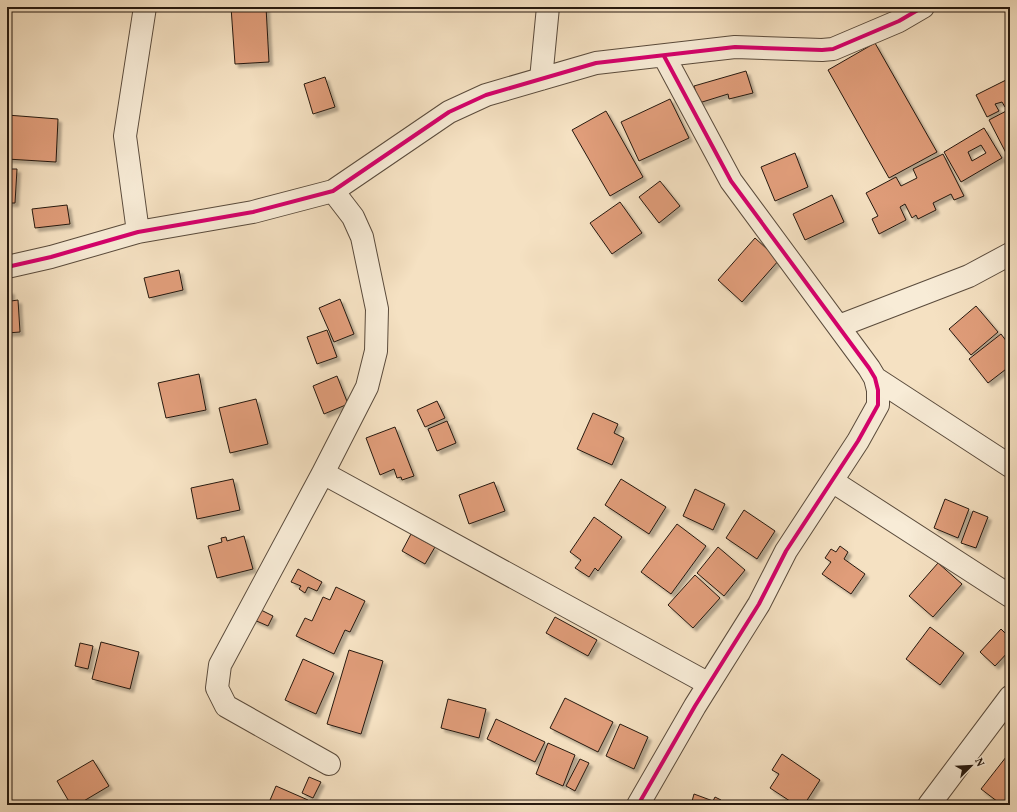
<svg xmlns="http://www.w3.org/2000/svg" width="1017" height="812" font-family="Vollkorn,serif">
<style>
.building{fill:#e09d7a;stroke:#26190f;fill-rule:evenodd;filter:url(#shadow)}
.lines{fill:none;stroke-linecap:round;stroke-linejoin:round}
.street-casing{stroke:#5a4b3c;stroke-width:24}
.street{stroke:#f8ecd7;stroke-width:22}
.cycleway-casing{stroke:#f8ecd7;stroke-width:6}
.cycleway{stroke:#d6006c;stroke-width:4}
</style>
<defs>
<filter id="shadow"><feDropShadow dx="3.5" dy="3.5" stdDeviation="1" flood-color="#0004"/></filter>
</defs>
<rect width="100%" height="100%" fill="#f5e1c2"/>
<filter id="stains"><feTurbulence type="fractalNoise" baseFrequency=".005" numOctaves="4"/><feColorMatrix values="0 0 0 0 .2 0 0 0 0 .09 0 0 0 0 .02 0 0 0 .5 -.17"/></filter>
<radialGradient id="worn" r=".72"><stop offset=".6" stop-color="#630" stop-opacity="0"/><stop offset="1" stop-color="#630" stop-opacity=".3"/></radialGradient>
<path class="building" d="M 231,7 L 266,7 L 269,62 L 235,64 Z
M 875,43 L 937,152 L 889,178 L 828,70 Z
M 746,71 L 753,93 L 729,99 L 728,94 L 699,103 L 694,86 Z
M 325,77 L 335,107 L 313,114 L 304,84 Z
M 1010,78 L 1010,105 L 1005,107 L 1002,102 L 995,104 L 999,111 L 987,117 L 976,95 Z
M 670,99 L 689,138 L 639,161 L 621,122 Z
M 1010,109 L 1010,151 L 1006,153 L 989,120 Z
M 606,111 L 643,177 L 610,196 L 572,130 Z
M 7,115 L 58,119 L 56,162 L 7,159 Z
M 984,128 L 1002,158 L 961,182 L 944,152 ZM 981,145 L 986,153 L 972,161 L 968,152 Z
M 795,153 L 808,187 L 775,201 L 761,167 Z
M 943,154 L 964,196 L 954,200 L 951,194 L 933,203 L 936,210 L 918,219 L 916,215 L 912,218 L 905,204 L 900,207 L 906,220 L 879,234 L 872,219 L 878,216 L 866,193 L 896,177 L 901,186 L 917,178 L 913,169 Z
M 7,169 L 17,169 L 15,203 L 7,203 Z
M 660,181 L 680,206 L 659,223 L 639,197 Z
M 832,195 L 844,222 L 805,240 L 793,214 Z
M 620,202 L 642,233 L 612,254 L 590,223 Z
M 67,205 L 70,224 L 35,228 L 32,209 Z
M 755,238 L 779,260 L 742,302 L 718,280 Z
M 179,270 L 183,290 L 149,298 L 144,278 Z
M 7,291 L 11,291 L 11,301 L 18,300 L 20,332 L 7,333 Z
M 340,299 L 354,334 L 334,342 L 319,308 Z
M 976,306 L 998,332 L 971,355 L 949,329 Z
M 327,330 L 337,357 L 317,364 L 307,337 Z
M 1001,334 L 1010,346 L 1010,366 L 988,383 L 969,359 Z
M 199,374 L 206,410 L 166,418 L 158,383 Z
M 337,376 L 348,404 L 324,414 L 313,386 Z
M 256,399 L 268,444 L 230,453 L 219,408 Z
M 437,401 L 445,418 L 425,427 L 417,410 Z
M 593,413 L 618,424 L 614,433 L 624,438 L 612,465 L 577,449 Z
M 447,421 L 456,443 L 437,451 L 428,429 Z
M 395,427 L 414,476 L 402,480 L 401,477 L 397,478 L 394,469 L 380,475 L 366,438 Z
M 233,479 L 240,510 L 197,519 L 191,488 Z
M 621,479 L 666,507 L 649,534 L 605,505 Z
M 494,482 L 505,511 L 469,524 L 459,495 Z
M 695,489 L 725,504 L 713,530 L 683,516 Z
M 945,499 L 969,509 L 958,538 L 934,528 Z
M 744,510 L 775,531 L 757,559 L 726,538 Z
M 973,511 L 988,517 L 976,548 L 961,543 Z
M 594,517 L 622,537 L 598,571 L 595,568 L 589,577 L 575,568 L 581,560 L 570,552 Z
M 677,524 L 706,546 L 671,594 L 641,572 Z
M 411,534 L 435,547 L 425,564 L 402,551 Z
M 244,536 L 253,569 L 217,578 L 208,546 L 222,542 L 221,538 L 226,537 L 227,541 Z
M 840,546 L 848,552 L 844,559 L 865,574 L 851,594 L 822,574 L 831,562 L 825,558 L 831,549 L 836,552 Z
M 718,547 L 745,570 L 724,596 L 697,573 Z
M 938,563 L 962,584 L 933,617 L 909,596 Z
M 298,569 L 322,582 L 317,591 L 308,587 L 305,593 L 299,589 L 301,586 L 291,582 Z
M 695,575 L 720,598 L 693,628 L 668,605 Z
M 336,587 L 365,601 L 350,632 L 345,630 L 334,654 L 296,636 L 305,618 L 312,621 L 323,597 L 330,600 Z
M 257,608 L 273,616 L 268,626 L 252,619 Z
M 555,617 L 597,640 L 588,656 L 546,633 Z
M 930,627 L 964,653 L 940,685 L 906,659 Z
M 1001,629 L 1010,638 L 1010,650 L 995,666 L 980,652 Z
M 101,642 L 139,652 L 130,689 L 92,679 Z
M 80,643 L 93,646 L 88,669 L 75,666 Z
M 349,650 L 383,661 L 361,734 L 327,724 Z
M 303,659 L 334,673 L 316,714 L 285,700 Z
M 565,698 L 613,722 L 598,752 L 550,728 Z
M 448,699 L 486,709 L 479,738 L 441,728 Z
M 496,719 L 545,742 L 535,762 L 487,739 Z
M 620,724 L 648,737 L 634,769 L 606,756 Z
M 548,743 L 575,755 L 563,786 L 536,774 Z
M 1010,752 L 1010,805 L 1002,805 L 981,789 Z
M 782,754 L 820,780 L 804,805 L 796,805 L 770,788 L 779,774 L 772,770 Z
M 580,759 L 589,763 L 575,791 L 566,786 Z
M 93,760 L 109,786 L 77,805 L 71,805 L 57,781 Z
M 309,777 L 321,782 L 313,798 L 302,793 Z
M 276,786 L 308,800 L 305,805 L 268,805 Z
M 694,794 L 713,801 L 715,797 L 721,800 L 720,804 L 723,805 L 691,805 Z
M 983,801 L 987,805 L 979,805 Z"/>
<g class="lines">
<g class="street-casing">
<path id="street" d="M 541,79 L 548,7
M 138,232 L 125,136 L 145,7
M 7,267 L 51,257 L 138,232 L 253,212 L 333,191 L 449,112 L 486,95 L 596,63 L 735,47 L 822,50 L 833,49 L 899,21 L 923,7
M 839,326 L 969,276 L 1010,254
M 875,378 L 1010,466
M 323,473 L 709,684
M 832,481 L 1010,596
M 329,764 L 226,706 L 217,688 L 220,665 L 323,473 L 367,387 L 376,351 L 377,309 L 362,237 L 353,217 L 333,191
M 638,805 L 695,706 L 759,604 L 786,551 L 858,441 L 878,405 L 878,390 L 875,378 L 869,368 L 731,181 L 664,56
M 929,805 L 1010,697"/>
</g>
<use href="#street" class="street"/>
<g class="cycleway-casing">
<path id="cycleway" d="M 7,267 L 51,257 L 138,232 L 253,212 L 333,191 L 449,112 L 486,95 L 596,63 L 735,47 L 822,50 L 833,49 L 899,21 L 923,7
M 638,805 L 695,706 L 759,604 L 786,551 L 858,441 L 878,405 L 878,390 L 875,378 L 869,368 L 731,181 L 664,56"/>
</g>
<use href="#cycleway" class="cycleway"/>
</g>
<rect width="1017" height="812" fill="none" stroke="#f5e1c2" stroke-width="24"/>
<rect x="8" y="8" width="1001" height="796" fill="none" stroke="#26190f" stroke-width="2"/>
<rect x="12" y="12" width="993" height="788" fill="none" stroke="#26190f"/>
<g transform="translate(971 766) rotate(66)" stroke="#f8ecd7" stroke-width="3" paint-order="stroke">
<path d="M0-3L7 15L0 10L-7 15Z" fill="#26190f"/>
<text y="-6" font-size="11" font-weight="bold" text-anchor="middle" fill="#26190f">N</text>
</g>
<rect width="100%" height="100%" filter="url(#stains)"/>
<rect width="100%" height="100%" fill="url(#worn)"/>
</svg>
